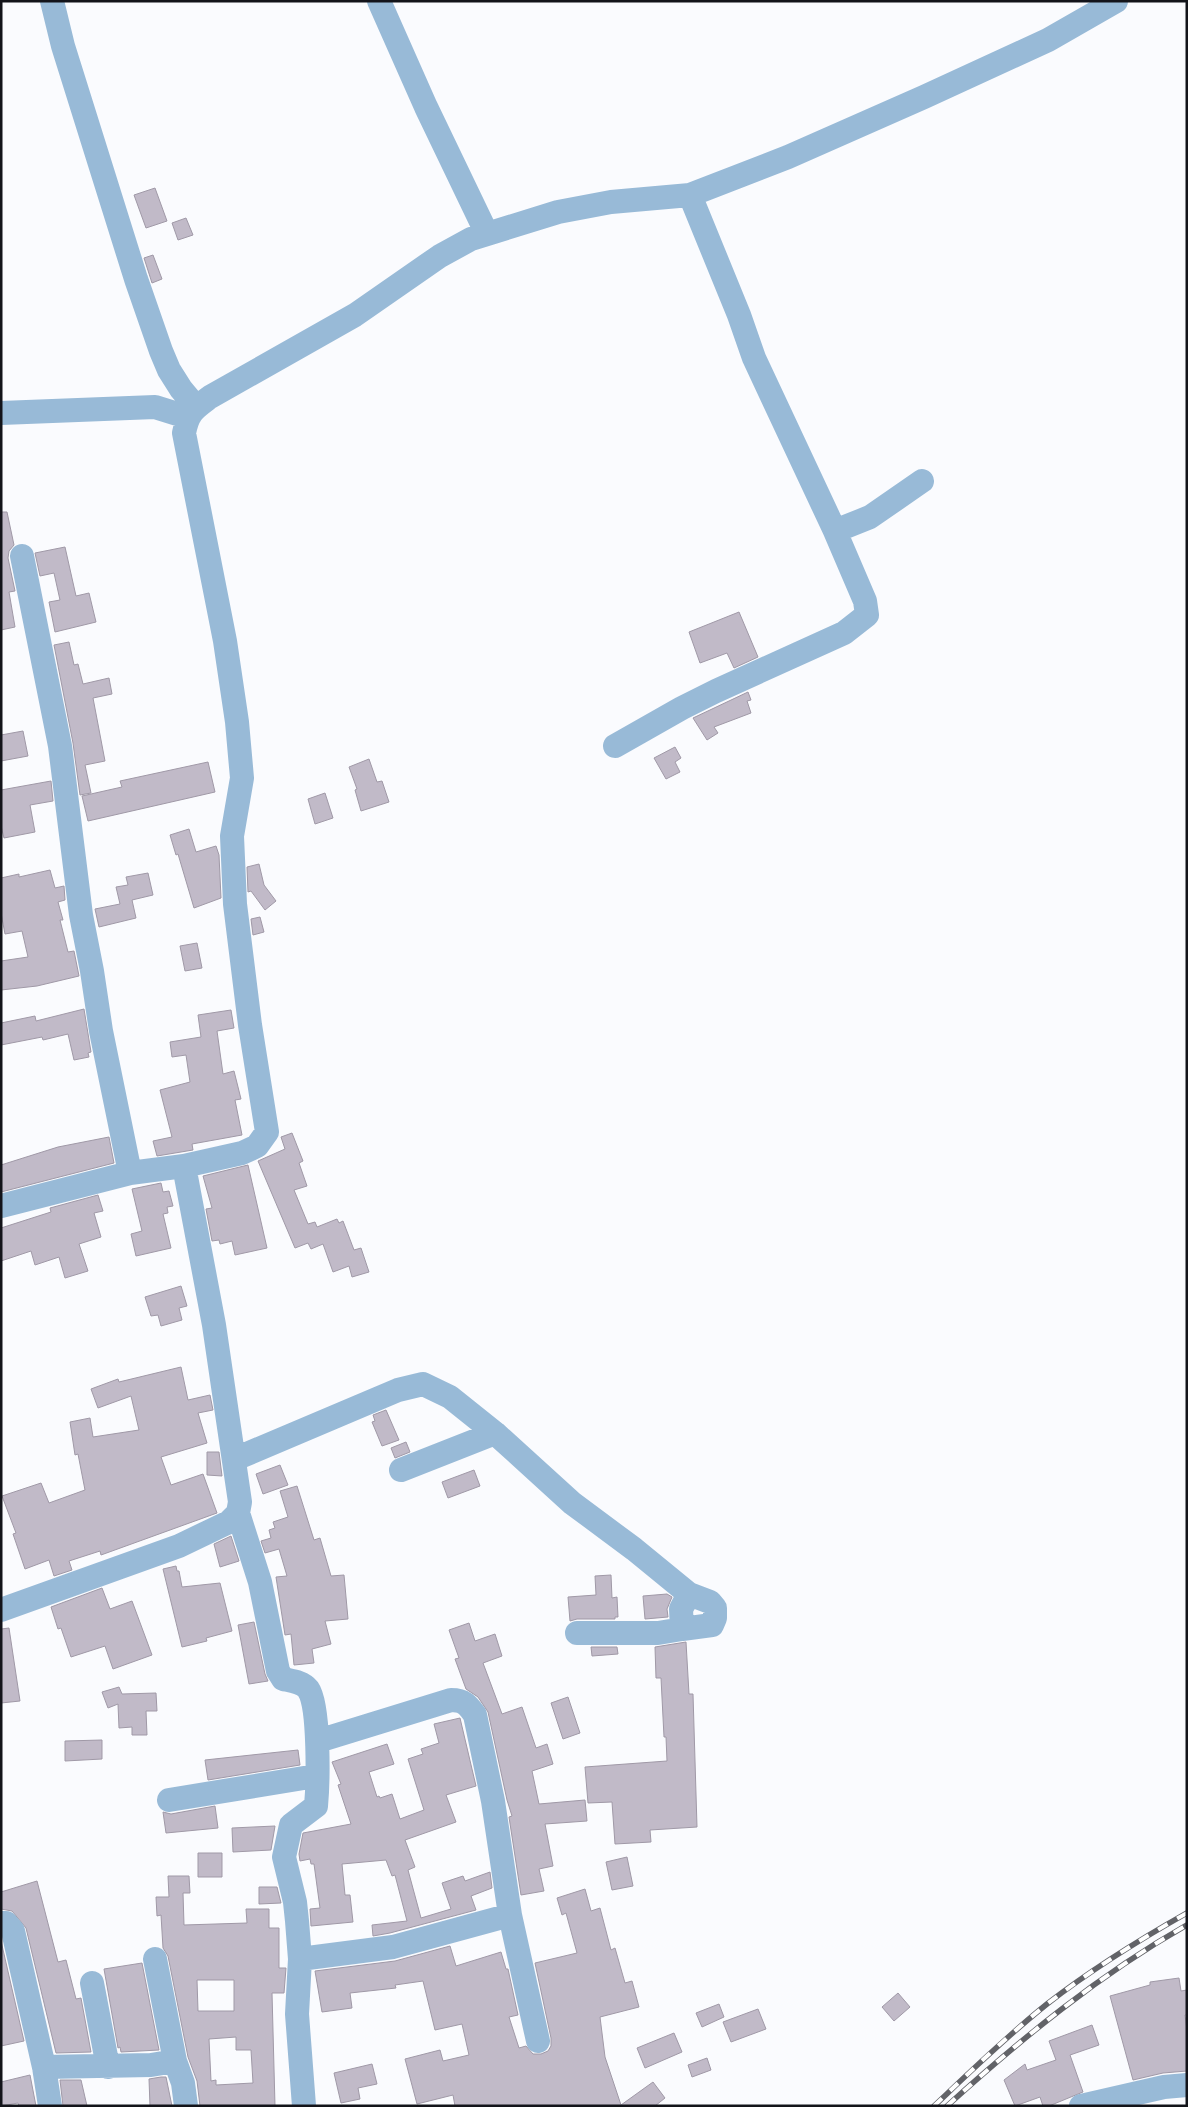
<svg xmlns="http://www.w3.org/2000/svg" width="1188" height="2107" font-family="'Alegreya Sans',sans-serif">
<style>
.building{fill:#c1bac8;stroke:#a099a7;fill-rule:evenodd}
.lines{fill:none;stroke-linecap:round;stroke-linejoin:round}
.minor{stroke:#98bad7;stroke-width:24}
.rail-casing{stroke:#626368;stroke-width:5.5}
.rail{stroke:#fff;stroke-width:4;stroke-dasharray:11;stroke-linecap:butt}
</style>
<rect width="100%" height="100%" fill="#fafbfe"/>
<path class="building" d="M 155,188 L 167,221 L 146,228 L 134,195 Z
M 186,218 L 193,235 L 178,240 L 172,223 Z
M 153,255 L 162,279 L 152,283 L 144,258 Z
M 1,512 L 7,512 L 14,545 L 9,551 L 8,558 L 15,591 L 9,592 L 15,627 L 1,630 Z
M 65,547 L 76,596 L 89,593 L 96,622 L 55,632 L 49,602 L 60,600 L 54,573 L 40,576 L 35,553 Z
M 739,612 L 758,657 L 734,668 L 727,653 L 700,663 L 689,632 Z
M 69,642 L 74,665 L 78,664 L 83,684 L 109,678 L 112,694 L 93,698 L 105,761 L 85,765 L 91,793 L 80,795 L 73,743 L 54,645 Z
M 748,692 L 751,700 L 747,701 L 751,713 L 714,727 L 718,733 L 707,740 L 693,718 Z
M 23,731 L 28,756 L 1,761 L 1,735 Z
M 675,747 L 681,758 L 675,762 L 680,772 L 666,779 L 654,758 Z
M 369,759 L 377,782 L 382,781 L 389,802 L 361,811 L 355,790 L 357,789 L 349,767 Z
M 208,762 L 215,792 L 88,821 L 82,796 L 122,787 L 120,781 Z
M 51,781 L 53,801 L 30,805 L 35,832 L 4,838 L 1,826 L 1,790 Z
M 325,793 L 333,818 L 315,824 L 308,799 Z
M 189,829 L 196,852 L 216,846 L 219,855 L 221,898 L 194,908 L 178,854 L 176,855 L 170,835 Z
M 259,864 L 264,885 L 276,901 L 265,910 L 251,891 L 248,892 L 247,867 Z
M 50,870 L 55,888 L 64,886 L 65,900 L 58,902 L 63,920 L 60,920 L 68,952 L 74,951 L 79,976 L 37,986 L 1,990 L 1,961 L 28,957 L 22,931 L 5,934 L 1,913 L 1,878 L 19,874 L 19,877 Z
M 148,873 L 153,895 L 132,900 L 136,918 L 99,927 L 95,909 L 120,904 L 116,887 L 128,885 L 126,877 Z
M 260,917 L 264,932 L 253,935 L 251,919 Z
M 197,943 L 202,968 L 185,971 L 180,946 Z
M 84,1009 L 91,1052 L 88,1053 L 89,1057 L 74,1060 L 68,1034 L 43,1040 L 42,1037 L 1,1045 L 1,1023 L 35,1016 L 36,1021 Z
M 231,1010 L 234,1028 L 217,1031 L 223,1074 L 234,1071 L 241,1099 L 235,1100 L 242,1135 L 192,1144 L 193,1150 L 157,1156 L 153,1141 L 172,1137 L 160,1090 L 190,1082 L 186,1055 L 172,1057 L 170,1042 L 201,1037 L 198,1015 Z
M 292,1133 L 303,1161 L 299,1163 L 307,1186 L 294,1190 L 308,1224 L 315,1222 L 317,1227 L 337,1219 L 339,1223 L 343,1221 L 354,1250 L 361,1248 L 369,1272 L 352,1277 L 349,1266 L 333,1272 L 323,1244 L 311,1249 L 308,1243 L 295,1248 L 258,1161 L 285,1149 L 281,1137 Z
M 109,1137 L 114,1163 L 1,1192 L 1,1165 L 58,1147 Z
M 248,1165 L 267,1248 L 235,1255 L 232,1241 L 220,1244 L 219,1240 L 212,1241 L 206,1209 L 212,1208 L 203,1176 Z
M 161,1183 L 163,1192 L 169,1191 L 173,1206 L 167,1207 L 168,1213 L 163,1214 L 171,1248 L 136,1256 L 131,1234 L 142,1231 L 132,1189 Z
M 98,1195 L 103,1211 L 94,1213 L 101,1237 L 79,1244 L 88,1271 L 65,1278 L 59,1257 L 35,1265 L 31,1251 L 1,1261 L 1,1228 L 51,1212 L 50,1208 Z
M 181,1286 L 187,1306 L 179,1308 L 182,1320 L 161,1326 L 158,1315 L 151,1316 L 145,1297 Z
M 181,1367 L 188,1400 L 210,1395 L 213,1410 L 198,1413 L 207,1443 L 161,1457 L 171,1485 L 203,1474 L 217,1513 L 101,1555 L 100,1551 L 69,1561 L 72,1570 L 54,1576 L 49,1560 L 25,1569 L 13,1534 L 16,1533 L 2,1496 L 41,1483 L 49,1503 L 85,1490 L 78,1454 L 75,1455 L 70,1422 L 90,1418 L 93,1437 L 139,1430 L 131,1396 L 98,1408 L 91,1389 L 118,1379 L 119,1382 Z
M 386,1410 L 399,1440 L 382,1446 L 372,1422 L 375,1421 L 373,1415 Z
M 406,1442 L 410,1452 L 395,1458 L 391,1448 Z
M 207,1452 L 219,1452 L 222,1476 L 207,1475 Z
M 280,1465 L 288,1485 L 263,1494 L 256,1474 Z
M 474,1470 L 480,1486 L 448,1498 L 442,1482 Z
M 297,1486 L 314,1540 L 320,1538 L 331,1576 L 344,1575 L 348,1619 L 325,1621 L 331,1644 L 312,1649 L 314,1663 L 294,1665 L 291,1634 L 285,1635 L 276,1577 L 287,1576 L 279,1549 L 265,1553 L 261,1541 L 271,1538 L 269,1530 L 275,1528 L 273,1522 L 288,1517 L 280,1491 Z
M 231,1536 L 239,1561 L 220,1567 L 214,1544 Z
M 176,1566 L 177,1571 L 179,1571 L 182,1587 L 220,1583 L 232,1631 L 206,1638 L 207,1641 L 182,1647 L 163,1569 Z
M 611,1575 L 612,1598 L 617,1597 L 618,1617 L 615,1617 L 615,1619 L 577,1619 L 570,1621 L 568,1597 L 596,1595 L 595,1576 Z
M 102,1588 L 110,1609 L 132,1601 L 152,1655 L 113,1669 L 105,1646 L 71,1657 L 61,1628 L 58,1629 L 51,1607 Z
M 667,1594 L 672,1597 L 667,1609 L 668,1617 L 645,1619 L 643,1596 Z
M 254,1622 L 265,1674 L 268,1681 L 249,1684 L 238,1625 Z
M 469,1623 L 475,1641 L 495,1634 L 502,1656 L 483,1663 L 502,1714 L 522,1707 L 536,1748 L 547,1744 L 553,1764 L 532,1771 L 539,1804 L 585,1800 L 587,1821 L 545,1824 L 553,1866 L 539,1869 L 544,1891 L 521,1895 L 509,1817 L 512,1816 L 507,1800 L 488,1712 L 478,1697 L 466,1689 L 455,1659 L 459,1658 L 449,1630 Z
M 9,1628 L 20,1701 L 1,1703 L 1,1629 Z
M 686,1642 L 689,1694 L 693,1694 L 697,1827 L 650,1830 L 651,1842 L 615,1844 L 612,1802 L 588,1803 L 585,1767 L 667,1761 L 666,1737 L 664,1737 L 661,1678 L 656,1678 L 655,1647 Z
M 591,1647 L 617,1647 L 618,1654 L 592,1656 Z
M 119,1687 L 122,1694 L 156,1693 L 157,1711 L 146,1711 L 147,1735 L 132,1735 L 132,1727 L 119,1728 L 118,1704 L 108,1708 L 102,1692 Z
M 568,1697 L 580,1733 L 563,1739 L 551,1703 Z
M 460,1718 L 476,1786 L 446,1795 L 456,1822 L 405,1840 L 415,1867 L 408,1870 L 421,1918 L 451,1909 L 442,1883 L 463,1876 L 465,1881 L 490,1872 L 492,1888 L 471,1896 L 476,1910 L 390,1933 L 373,1936 L 372,1925 L 407,1921 L 395,1875 L 392,1876 L 386,1860 L 342,1864 L 345,1895 L 350,1895 L 353,1922 L 311,1926 L 310,1909 L 320,1908 L 314,1864 L 311,1864 L 310,1859 L 300,1861 L 299,1854 L 303,1833 L 351,1824 L 338,1785 L 341,1784 L 332,1762 L 387,1744 L 394,1764 L 369,1772 L 377,1797 L 379,1796 L 380,1798 L 392,1794 L 400,1819 L 424,1810 L 408,1759 L 423,1754 L 421,1749 L 439,1743 L 434,1724 Z
M 102,1740 L 102,1759 L 65,1761 L 65,1741 Z
M 298,1750 L 300,1765 L 208,1780 L 205,1760 Z
M 215,1806 L 218,1828 L 166,1833 L 163,1812 L 171,1814 Z
M 275,1826 L 271,1850 L 233,1852 L 232,1828 Z
M 198,1853 L 222,1853 L 222,1877 L 198,1877 Z
M 627,1857 L 633,1886 L 612,1890 L 606,1862 Z
M 168,1876 L 189,1876 L 190,1893 L 183,1893 L 184,1925 L 247,1923 L 246,1909 L 269,1909 L 269,1928 L 279,1928 L 279,1968 L 286,1968 L 284,1993 L 272,1993 L 275,2106 L 200,2106 L 197,2081 L 188,2057 L 168,1956 L 163,1948 L 161,1915 L 157,1916 L 156,1897 L 169,1897 ZM 197,1980 L 234,1980 L 234,2011 L 198,2011 ZM 236,2037 L 236,2050 L 251,2050 L 253,2083 L 216,2085 L 216,2080 L 211,2081 L 209,2039 Z
M 37,1881 L 58,1962 L 66,1960 L 76,1999 L 81,1998 L 91,2052 L 56,2053 L 26,1928 L 12,1911 L 1,1909 L 1,1892 Z
M 259,1887 L 277,1887 L 281,1903 L 259,1904 Z
M 585,1889 L 591,1911 L 600,1908 L 611,1950 L 615,1948 L 625,1983 L 632,1981 L 639,2007 L 600,2017 L 605,2057 L 621,2105 L 653,2082 L 665,2098 L 655,2106 L 455,2106 L 453,2095 L 417,2104 L 405,2059 L 440,2050 L 443,2061 L 469,2055 L 462,2024 L 435,2030 L 423,1981 L 395,1985 L 396,1988 L 350,1993 L 352,2008 L 322,2012 L 315,1971 L 395,1961 L 450,1946 L 456,1966 L 501,1952 L 506,1969 L 508,1969 L 518,2015 L 509,2017 L 519,2048 L 526,2046 L 533,2054 L 541,2054 L 548,2051 L 551,2046 L 551,2038 L 535,1963 L 577,1953 L 566,1913 L 562,1915 L 557,1898 Z
M 1,1941 L 24,2041 L 1,2046 Z
M 142,1963 L 159,2050 L 121,2052 L 120,2047 L 118,2048 L 104,1969 Z
M 1179,1978 L 1181,1991 L 1187,1990 L 1187,2015 L 1185,2015 L 1187,2030 L 1187,2071 L 1163,2073 L 1133,2080 L 1110,1996 L 1150,1985 L 1150,1982 Z
M 898,1993 L 910,2007 L 894,2021 L 882,2007 Z
M 719,2004 L 724,2017 L 702,2027 L 696,2013 Z
M 758,2009 L 766,2029 L 731,2042 L 723,2022 Z
M 1092,2025 L 1099,2045 L 1070,2055 L 1083,2092 L 1049,2106 L 1043,2106 L 1040,2097 L 1015,2106 L 1004,2080 L 1025,2064 L 1027,2070 L 1056,2060 L 1049,2041 Z
M 674,2033 L 682,2052 L 645,2068 L 637,2048 Z
M 707,2058 L 711,2070 L 692,2077 L 688,2065 Z
M 372,2064 L 377,2084 L 358,2088 L 360,2099 L 341,2103 L 334,2073 Z
M 30,2075 L 36,2106 L 19,2106 L 18,2103 L 1,2106 L 1,2082 Z
M 161,2077 L 166,2077 L 172,2106 L 150,2106 L 149,2079 Z
M 60,2080 L 81,2080 L 87,2106 L 63,2106 Z"/>
<g class="lines">
<path class="minor" d="M 52,1 L 63,46 L 136,279 L 161,351 L 169,370 L 181,389 L 196,407
M 379,1 L 426,107 L 487,234
M 1,413 L 155,407 L 187,417
M 835,531 L 870,517 L 922,481
M 22,556 L 60,746 L 81,915 L 92,971 L 101,1031 L 130,1173
M 615,746 L 682,708 L 716,691 L 844,633 L 867,615 L 865,601 L 835,531 L 754,358 L 739,315 L 690,195
M 1,1206 L 130,1173 L 184,1166
M 235,1459 L 398,1390 L 423,1384 L 450,1397 L 495,1433 L 572,1503 L 634,1549 L 689,1594 L 710,1602 L 715,1608 L 715,1618 L 712,1625 L 682,1629 L 681,1609 L 689,1594
M 401,1470 L 495,1433
M 238,1513 L 260,1582 L 278,1671 L 283,1679 C 292,1681 302,1682 308,1689 C 320,1706 318,1785 316,1806 L 291,1825 L 284,1857 L 295,1902 L 297,1921 L 300,1959 L 297,2014 L 304,2106
M 1,1610 L 179,1546 L 229,1522 L 238,1513 L 240,1502 L 214,1325 L 184,1166 L 242,1153 L 257,1146 L 267,1132 L 250,1025 L 235,904 L 232,836 L 242,778 L 237,722 L 225,641 L 184,433 C 188,412 194,409 210,397 L 355,315 L 440,256 L 471,239 L 558,212 L 611,202 L 690,195 L 788,157 L 924,97 L 1048,40 L 1116,1
M 577,1633 L 658,1633 L 682,1629
M 318,1741 L 451,1700 C 464,1700 468,1705 475,1715 L 493,1801 L 510,1915 L 538,2041
M 169,1800 L 316,1776
M 1,1923 L 6,1923 L 13,1931 L 44,2067 L 50,2106
M 300,1959 L 393,1947 L 510,1915
M 92,1983 L 108,2067
M 175,2061 L 183,2083 L 186,2106
M 44,2067 L 151,2065 L 175,2061 L 155,1959
M 1081,2106 L 1164,2087 L 1187,2085"/>
<g class="rail-casing">
<path id="rail" d="M 934,2106 C 971,2071 1007,2036 1047,2004 C 1091,1970 1139,1940 1187,1913
M 947,2106 C 1022,2038 1099,1975 1187,1925"/>
</g>
<use href="#rail" class="rail"/>
</g>
<rect width="1188" height="2107" fill="none" stroke="#13141a" stroke-width="5"/>
</svg>
